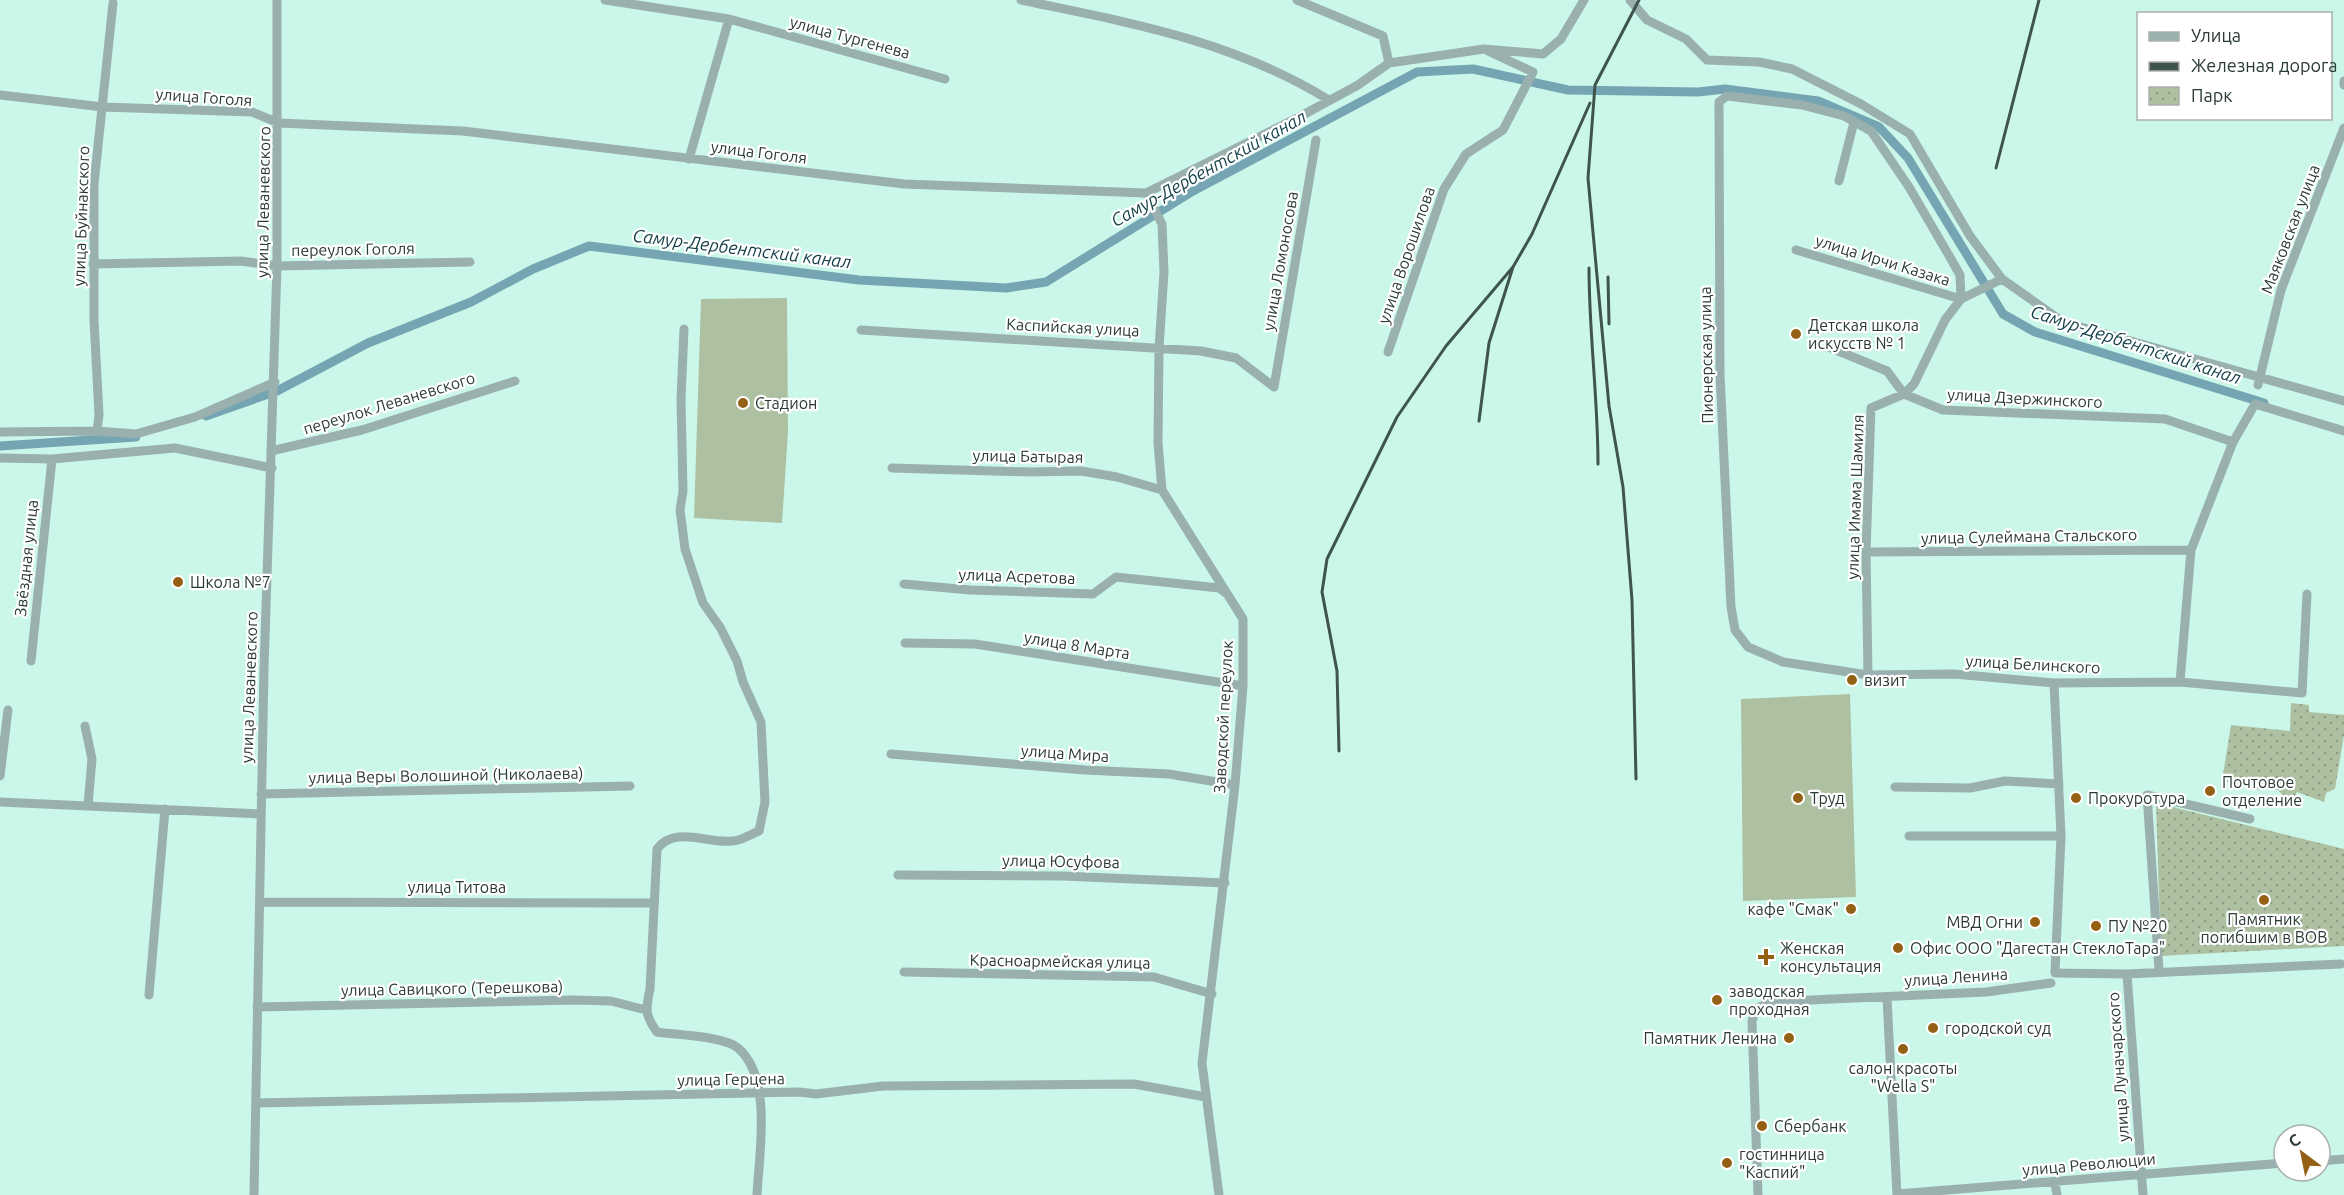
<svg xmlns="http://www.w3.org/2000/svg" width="2344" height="1195" font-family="Ubuntu,sans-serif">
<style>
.park{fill:url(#park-dots)}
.garden{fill:#aec0a2}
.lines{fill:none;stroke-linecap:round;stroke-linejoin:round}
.canal{stroke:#75a5b2;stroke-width:9}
.minor{stroke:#9ab0af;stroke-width:9}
.rail{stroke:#3f544e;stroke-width:3}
.poi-dot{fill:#946014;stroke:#fff;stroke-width:2}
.labels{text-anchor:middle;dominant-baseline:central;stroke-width:4.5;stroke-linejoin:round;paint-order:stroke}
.street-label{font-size:16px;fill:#2a3b36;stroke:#fff}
.poi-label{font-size:16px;fill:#2a3b36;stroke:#fff;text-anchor:start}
.water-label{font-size:18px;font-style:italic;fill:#133f49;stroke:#fff}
</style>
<defs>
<pattern id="park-dots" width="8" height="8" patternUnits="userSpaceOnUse" patternTransform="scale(1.5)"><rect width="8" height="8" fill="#aec0a2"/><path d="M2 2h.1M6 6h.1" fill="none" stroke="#8e9d85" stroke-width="1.8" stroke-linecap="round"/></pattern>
</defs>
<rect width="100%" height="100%" fill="#caf7e9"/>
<path class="park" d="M 2291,703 L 2309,705 L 2309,712 L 2344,715 L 2344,735 L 2335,789 L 2326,793 L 2324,802 L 2297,792 L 2291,804 L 2278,790 L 2261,784 L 2258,790 L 2222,781 L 2231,725 L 2290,731 Z
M 2156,803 L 2344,849 L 2344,946 L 2161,956 Z"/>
<path class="garden" d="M 787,298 L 788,432 L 782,523 L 694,518 L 701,299 Z
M 1850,694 L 1856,897 L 1743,901 L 1741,699 Z"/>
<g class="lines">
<path class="canal" d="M 206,416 L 277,391 L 368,343 L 471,302 L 533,269 L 589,246 L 859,280 L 1006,288 L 1046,282 L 1193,191 L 1417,72 L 1473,69 L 1568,90 L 1698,92 L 1725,89 L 1818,101 L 1879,127 L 1908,158 L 2003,314 L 2035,332 L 2264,403
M 0,446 L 136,437"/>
<path class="minor" d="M 605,0 L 729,19 L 945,79
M 1021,0 C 1131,23 1231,40 1329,100
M 1297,0 L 1383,36 L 1389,63
M 1630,0 L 1647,20 L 1686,39 L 1707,60 L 1759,62 L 1792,69 L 1861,104 L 1910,134 L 1970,236 L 2002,279 L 2063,322 L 2344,401
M 2344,81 L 2344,85
M 0,95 L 103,107 L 252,112 L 279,123 L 463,131 L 904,184 L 1146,193 L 1301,116 L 1358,85 L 1389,63 L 1484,49 L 1543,54 L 1561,39 L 1584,0
M 689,159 L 729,19
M 1839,181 L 1854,122
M 1146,193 L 1162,224 L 1164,272 L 1159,348 L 1158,443 L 1162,490 L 1243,619 L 1243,686 L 1235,785 L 1202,1063 L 1219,1195
M 1796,250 L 1961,299 L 1960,275 L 1951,259 L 1909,187 L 1871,131 L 1844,116 L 1802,105 L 1727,96 L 1719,102 L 1720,374 L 1731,607 L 1735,630 L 1748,647 L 1783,662 L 1868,675 L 1954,674 L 2054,683 L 2180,682 L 2302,693 L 2307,594
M 93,264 L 241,261 L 277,266 L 470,262
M 684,329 L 681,399 L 683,491 L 680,510 L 685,549 L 703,603 L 720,627 L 737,661 L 743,682 L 761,722 L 765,802 L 759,831 C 751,834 741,841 732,841 C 707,844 675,825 657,849 L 650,989 C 646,1009 644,1014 657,1032 C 676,1035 724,1036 738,1048 C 773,1078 759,1154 757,1195
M 861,330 L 1201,351 L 1236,358 L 1274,387 L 1316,140
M 1831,348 L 1887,371 L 1904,394 L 1943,410 L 2165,419 L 2233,442
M 1388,352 L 1444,189 L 1466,154 L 1503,130 L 1533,72 L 1488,51
M 2258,385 L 2281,290 L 2344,128
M 97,431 L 99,415 L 94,320 L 94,184 L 113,3
M 0,432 L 97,431 L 136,434 L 195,417 L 275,382
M 271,451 L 362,430 L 515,381
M 0,458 L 52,459 L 175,448 L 272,468
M 892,468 L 1030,472 L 1081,471 L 1117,477 L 1162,490
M 1866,552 L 2191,550
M 904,584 L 970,590 L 1093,594 L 1116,577 L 1219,588 L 1227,594
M 905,643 L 975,644 L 1243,686
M 31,661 L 52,459
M 1868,675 L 1866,552 L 1871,408 L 1904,394 L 1914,384 L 1945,320 L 1961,299 L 2002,279
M 2180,682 L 2191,550 L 2233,442 L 2255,404 L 2344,431
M 2054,683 L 2061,836 L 2055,973 L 2127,974 L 2341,964
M 85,726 L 92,759 L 88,805
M 891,754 L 1085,770 L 1169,774 L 1235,785
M 0,776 L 8,710
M 1895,787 L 1970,788 L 2005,781 L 2059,784
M 261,794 L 630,786
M 0,802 L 261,814
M 1909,836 L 2061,836
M 898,875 L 1063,876 L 1225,883
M 260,902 L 654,903
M 2159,970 L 2147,795 L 2250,819
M 904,972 L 1154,977 L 1212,994
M 2127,974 L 2143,1195
M 149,995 L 165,809
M 1887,998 L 1897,1195
M 257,1007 L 574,1000 L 611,1001 L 646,1010
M 256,1103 L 799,1092 L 816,1094 L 883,1086 L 1134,1084 L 1206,1097
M 2320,1161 L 2344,1159
M 2055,1183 L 2057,1195
M 1897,1194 L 2284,1163
M 254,1195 L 264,669 L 277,266 L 277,0
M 1758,1195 L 1752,1021 L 1756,1009 L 1769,1002 L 1986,992 L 2051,983"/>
<path class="rail" d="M 1996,168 L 2039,0
M 1589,268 C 1589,334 1598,398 1598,464
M 1608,277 L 1609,324
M 1479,421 L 1489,343 L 1513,267 L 1532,234 L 1590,103
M 1339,751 L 1337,671 L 1322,592 L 1327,559 L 1397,417 L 1446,346 L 1513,267
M 1636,779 L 1632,600 L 1623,487 L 1609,406 L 1588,178 L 1595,85 L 1639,0"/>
</g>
<g class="poi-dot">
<circle cx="1796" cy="334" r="6"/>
<circle cx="743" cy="403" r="6"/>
<circle cx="178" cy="582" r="6"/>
<circle cx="1852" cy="680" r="6"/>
<circle cx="2210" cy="791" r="6"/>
<circle cx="1798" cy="798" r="6"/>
<circle cx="2076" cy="798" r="6"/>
<circle cx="2264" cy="900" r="6"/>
<circle cx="1851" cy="909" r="6"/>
<circle cx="2035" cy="922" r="6"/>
<circle cx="2096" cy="926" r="6"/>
<circle cx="1898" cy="948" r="6"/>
<path d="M1763 948h6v6h6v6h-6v6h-6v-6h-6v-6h6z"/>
<circle cx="1717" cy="1000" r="6"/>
<circle cx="1933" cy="1028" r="6"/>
<circle cx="1789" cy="1038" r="6"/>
<circle cx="1903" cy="1049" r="6"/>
<circle cx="1762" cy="1126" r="6"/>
<circle cx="1727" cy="1163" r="6"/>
</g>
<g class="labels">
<g class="street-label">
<text transform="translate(850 37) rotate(15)">улица Тургенева</text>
<text transform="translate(204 97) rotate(4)">улица Гоголя</text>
<text transform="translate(759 152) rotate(7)">улица Гоголя</text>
<text transform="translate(263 202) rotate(-89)">улица Леваневского</text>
<text transform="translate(81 216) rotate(-88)">улица Буйнакского</text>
<text transform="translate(2290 229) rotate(-69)">Маяковская улица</text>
<text transform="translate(353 249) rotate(-1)">переулок Гоголя</text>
<text transform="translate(1406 255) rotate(-71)">улица Ворошилова</text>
<text transform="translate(1883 260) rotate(17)">улица Ирчи Казака</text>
<text transform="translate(1280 261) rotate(-80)">улица Ломоносова</text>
<text transform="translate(1073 327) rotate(3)">Каспийская улица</text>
<text transform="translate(1706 355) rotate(-91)">Пионерская улица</text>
<text transform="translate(2025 398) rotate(3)">улица Дзержинского</text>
<text transform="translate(389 403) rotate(-17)">переулок Леваневского</text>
<text transform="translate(1028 456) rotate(1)">улица Батырая</text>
<text transform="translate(1855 497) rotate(-88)">улица Имама Шамиля</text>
<text transform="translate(2029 536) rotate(-1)">улица Сулеймана Стальского</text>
<text transform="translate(26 558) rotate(-84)">Звёздная улица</text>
<text transform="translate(1017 576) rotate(2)">улица Асретова</text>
<text transform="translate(1077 645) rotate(9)">улица 8 Марта</text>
<text transform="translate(2033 664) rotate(3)">улица Белинского</text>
<text transform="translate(249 687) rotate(-88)">улица Леваневского</text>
<text transform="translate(1223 717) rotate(-87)">Заводской переулок</text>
<text transform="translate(1065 753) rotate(4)">улица Мира</text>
<text transform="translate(446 775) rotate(-1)">улица Веры Волошиной (Николаева)</text>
<text transform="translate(1061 861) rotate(1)">улица Юсуфова</text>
<text x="457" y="887">улица Титова</text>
<text transform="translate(1060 961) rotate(1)">Красноармейская улица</text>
<text transform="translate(1956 977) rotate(-4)">улица Ленина</text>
<text transform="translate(452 988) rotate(-1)">улица Савицкого (Терешкова)</text>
<text transform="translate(2118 1067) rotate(-94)">улица Луначарского</text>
<text transform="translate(731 1079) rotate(-1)">улица Герцена</text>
<text transform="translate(2089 1164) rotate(-5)">улица Революции</text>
</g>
<g class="poi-label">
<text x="1808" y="325">Детская школа<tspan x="1808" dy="18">искусств № 1</tspan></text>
<text x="755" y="403">Стадион</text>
<text x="190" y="582">Школа №7</text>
<text x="1864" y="680">визит</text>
<text x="2222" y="782">Почтовое<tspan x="2222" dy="18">отделение</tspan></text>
<text x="1810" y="798">Труд</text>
<text x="2088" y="798">Прокуротура</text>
<text x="1839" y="909" text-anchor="end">кафе "Смак"</text>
<text x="2264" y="919" text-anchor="middle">Памятник<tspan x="2264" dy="18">погибшим в ВОВ</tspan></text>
<text x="2023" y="922" text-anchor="end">МВД Огни</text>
<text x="2108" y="926">ПУ №20</text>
<text x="1780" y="948">Женская<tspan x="1780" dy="18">консультация</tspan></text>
<text x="1910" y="948">Офис ООО "Дагестан СтеклоТара"</text>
<text x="1729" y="991">заводская<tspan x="1729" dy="18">проходная</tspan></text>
<text x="1945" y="1028">городской суд</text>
<text x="1777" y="1038" text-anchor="end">Памятник Ленина</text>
<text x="1903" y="1068" text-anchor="middle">салон красоты<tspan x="1903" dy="18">"Wella S"</tspan></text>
<text x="1774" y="1126">Сбербанк</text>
<text x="1739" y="1154">гостинница<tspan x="1739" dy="18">"Каспий"</tspan></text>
</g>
<g class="water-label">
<text transform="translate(1208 168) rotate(-29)">Самур-Дербентский канал</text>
<text transform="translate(742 248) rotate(7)">Самур-Дербентский канал</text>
<text transform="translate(2136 344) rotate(18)">Самур-Дербентский канал</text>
</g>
</g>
<rect x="2137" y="12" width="195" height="108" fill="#ffffff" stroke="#aab1af" stroke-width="1.5"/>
<rect x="2149" y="32" width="30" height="9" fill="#9ab0af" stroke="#aab1af" stroke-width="1.5"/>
<text x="2191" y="42" font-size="18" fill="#2a3b36">Улица</text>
<rect x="2149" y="62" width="30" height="9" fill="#3f544e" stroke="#aab1af" stroke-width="1.5"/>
<text x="2191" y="72" font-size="18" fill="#2a3b36">Железная дорога</text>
<rect x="2149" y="87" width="30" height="18" fill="url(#park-dots)" stroke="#aab1af" stroke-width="1.5"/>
<text x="2191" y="102" font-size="18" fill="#2a3b36">Парк</text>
<g transform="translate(2302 1153) rotate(328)"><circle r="28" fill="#ffffff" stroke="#aab1af" stroke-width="1.5"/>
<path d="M0-4.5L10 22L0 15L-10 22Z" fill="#946014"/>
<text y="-9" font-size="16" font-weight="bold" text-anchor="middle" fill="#2a3b36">С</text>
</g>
</svg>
